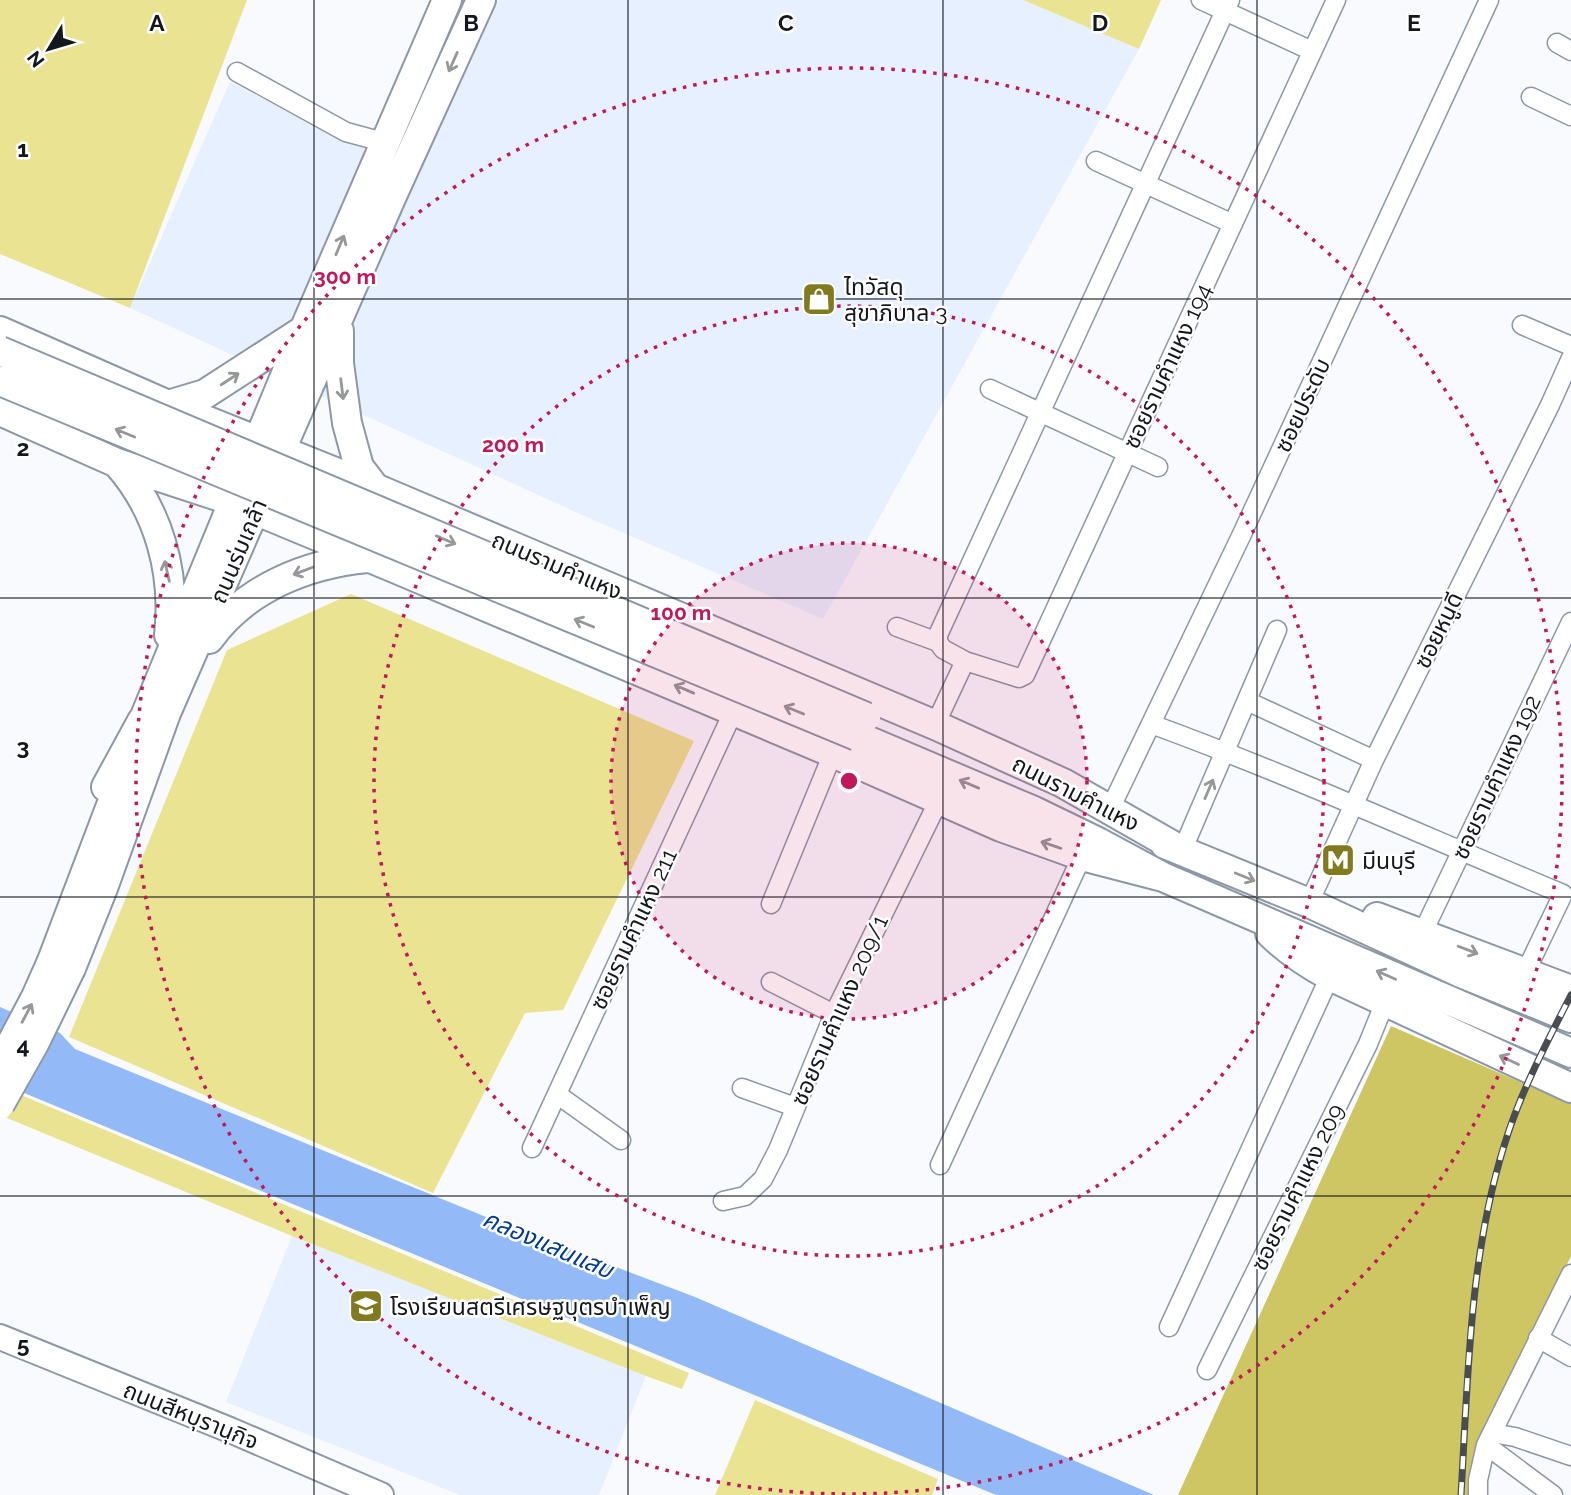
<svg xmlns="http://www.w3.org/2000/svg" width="1571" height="1495" font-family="Raleway,'Noto Sans Thai',sans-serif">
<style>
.built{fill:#e7f0fe}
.green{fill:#eae391}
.forest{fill:#cec663}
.water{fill:#93baf7}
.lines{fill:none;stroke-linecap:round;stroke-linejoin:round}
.minor-casing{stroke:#8d97a6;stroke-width:21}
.secondary-casing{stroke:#8d97a6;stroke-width:28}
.primary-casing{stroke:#8d97a6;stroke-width:32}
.minor{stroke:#fff;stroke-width:18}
.secondary{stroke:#fff;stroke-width:24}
.primary{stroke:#fff;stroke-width:28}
.rail-casing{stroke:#494d52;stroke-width:7}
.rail{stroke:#fff;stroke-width:4.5;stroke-dasharray:13;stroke-linecap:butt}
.primary-bridge-casing{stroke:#8d97a6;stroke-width:32;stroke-linecap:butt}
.primary-bridge{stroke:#fff;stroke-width:28}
.oneway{stroke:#959799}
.grid{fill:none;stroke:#14181d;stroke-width:2;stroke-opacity:0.55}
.ring{fill:none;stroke:#c2185b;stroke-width:3.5;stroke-dasharray:3.5 7}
.labels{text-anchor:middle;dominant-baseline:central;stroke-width:5;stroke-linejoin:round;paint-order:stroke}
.poi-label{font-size:23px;fill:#14181d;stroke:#fff;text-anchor:start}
.street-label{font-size:23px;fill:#14181d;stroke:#fff}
.water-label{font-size:24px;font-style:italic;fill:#013c92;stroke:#fff}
.grid-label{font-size:23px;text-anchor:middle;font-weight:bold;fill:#14181d;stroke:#fff;stroke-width:5;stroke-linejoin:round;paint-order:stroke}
.centre{fill:#c2185b;stroke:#fff;stroke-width:3.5}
.ring-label{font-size:21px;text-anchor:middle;font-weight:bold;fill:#c2185b;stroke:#fff;stroke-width:5;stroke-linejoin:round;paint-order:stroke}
</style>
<rect width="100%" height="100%" fill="#f8fafe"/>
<path class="built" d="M 498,0 L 1023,0 L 1139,49 L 823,619 L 582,515 L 130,308 L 230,82 L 417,175 Z
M 292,1236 L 646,1376 L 599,1495 L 460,1495 L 226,1402 Z"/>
<path class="green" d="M 0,0 L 247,0 L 130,308 L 0,254 Z
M 1023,0 L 1161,0 L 1139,49 Z
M 351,594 L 694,741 L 563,1010 L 525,1013 L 433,1193 L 69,1037 L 227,650 Z
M 21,1095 L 689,1373 L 682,1389 L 646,1376 L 292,1236 L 7,1118 Z
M 755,1400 L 938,1479 L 932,1495 L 715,1495 Z"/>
<path class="forest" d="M 1391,1026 L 1571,1104 L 1571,1256 L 1472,1465 L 1473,1495 L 1178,1495 Z"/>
<path class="water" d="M 0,1007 L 60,1033 L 75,1049 L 513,1228 L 695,1297 L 1154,1495 L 996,1495 L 0,1083 Z"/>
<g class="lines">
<g class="minor-casing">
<path id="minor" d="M 1201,0 L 1312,51
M 1557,43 L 1571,51
M 237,72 L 346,132 L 383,142
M 1531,97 L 1571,116
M 1096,161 L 1233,224
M 1522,325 L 1571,346
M 990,389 L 1158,467
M 897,627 L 938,642 L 943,649 L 965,661 L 1019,678 L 1025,675 L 1336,0
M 938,642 L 938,635 L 1230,0
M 1247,701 L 1374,760
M 1151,724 C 1291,775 1426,837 1563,894 L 1525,973
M 935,725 L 965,661
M 1110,809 L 1242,534 L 1489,0
M 1182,851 L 1277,630
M 1309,903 L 1374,760 L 1550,405 L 1571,358
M 771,904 L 833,753
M 1423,932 L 1571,622
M 771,982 L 834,1014
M 742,1088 L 795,1107
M 558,1095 L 621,1140
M 532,1148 L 734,710
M 940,1165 L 1082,856
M 723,1201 L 745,1196 L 763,1179 L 778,1150 L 834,1014 L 939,800
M 1169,1327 L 1330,976
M 1538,1338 L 1571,1357
M 1207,1370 L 1368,1044 L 1385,1002
M 1492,1433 L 1515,1437 L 1571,1456
M 1478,1495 L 1478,1480 L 1486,1445
M 1553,1495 L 1486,1445 L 1571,1274"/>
</g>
<g class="secondary-casing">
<path id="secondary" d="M 0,1337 L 230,1430 L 381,1495"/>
</g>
<g class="primary-casing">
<path id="primary" d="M 0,331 L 168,405 L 375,488 L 935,725 L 1063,783 L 1182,851
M 339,331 L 339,363 L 347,423 L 359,467 L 375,488
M 168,405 L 205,394 L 304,330
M 0,411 L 117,463 L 233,501 L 392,567 L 833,753 L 1001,827 L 1082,856 L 1163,877
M 117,463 C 159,510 176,573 169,635
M 209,639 C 246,588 306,564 367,558
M 141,726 L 304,330 L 447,0
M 857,736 L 1034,811 L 1098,842 L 1163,877 L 1571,1053
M 106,787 L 142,721
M 1165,844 L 1309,903 L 1461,973 L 1571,1018
M 1377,917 L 1571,990
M 1270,933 C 1288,951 1308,964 1330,976 L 1571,1088
M 52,961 L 123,774
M 71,968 L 103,888 L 166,713 L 391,198 L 481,0"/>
</g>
<use href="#minor" class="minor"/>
<use href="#secondary" class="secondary"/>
<use href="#primary" class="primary"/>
<g class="rail-casing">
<path id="rail" d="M 1461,1495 C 1468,1378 1469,1259 1504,1146 C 1520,1093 1546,1044 1571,995"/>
</g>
<use href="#rail" class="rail"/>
<g class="primary-bridge-casing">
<path id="primary-bridge" d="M 0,351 L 866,717
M 0,381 L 857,736
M 0,1065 L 36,997 L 52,961
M 0,1104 L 35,1042 L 71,968"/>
</g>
<use href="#primary-bridge" class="primary-bridge"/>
</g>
<defs><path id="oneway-shaft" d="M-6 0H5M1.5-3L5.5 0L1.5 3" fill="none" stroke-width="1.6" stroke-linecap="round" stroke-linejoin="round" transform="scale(1.75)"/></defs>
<g class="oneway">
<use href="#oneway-shaft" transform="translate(453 62) rotate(114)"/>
<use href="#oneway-shaft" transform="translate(340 245) rotate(-67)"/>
<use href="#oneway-shaft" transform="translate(230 379) rotate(-33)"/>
<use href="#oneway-shaft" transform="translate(342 389) rotate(83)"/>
<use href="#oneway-shaft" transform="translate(125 433) rotate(-158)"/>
<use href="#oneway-shaft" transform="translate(446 540) rotate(23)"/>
<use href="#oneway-shaft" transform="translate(167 571) rotate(-103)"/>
<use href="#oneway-shaft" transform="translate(303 571) rotate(159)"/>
<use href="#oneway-shaft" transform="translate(584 623) rotate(-158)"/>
<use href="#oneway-shaft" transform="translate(684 689) rotate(-157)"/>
<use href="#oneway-shaft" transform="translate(794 710) rotate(-158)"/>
<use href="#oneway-shaft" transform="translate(969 784) rotate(-157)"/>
<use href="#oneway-shaft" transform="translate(1209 789) rotate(-67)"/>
<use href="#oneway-shaft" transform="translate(1051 845) rotate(-161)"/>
<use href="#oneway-shaft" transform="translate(1245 877) rotate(22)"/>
<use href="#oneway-shaft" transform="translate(1468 950) rotate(21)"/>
<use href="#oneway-shaft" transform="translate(1386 975) rotate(-156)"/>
<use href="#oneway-shaft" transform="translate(27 1013) rotate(-62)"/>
<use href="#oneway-shaft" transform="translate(1509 1060) rotate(-155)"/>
</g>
<path class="grid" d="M 314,0 L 314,1495M 628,0 L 628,1495M 943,0 L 943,1495M 1257,0 L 1257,1495M 0,299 L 1571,299M 0,598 L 1571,598M 0,897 L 1571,897M 0,1196 L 1571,1196"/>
<circle cx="849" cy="781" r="238" fill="#c2185b" fill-opacity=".12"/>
<g class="ring">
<circle cx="849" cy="781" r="238"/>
<circle cx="849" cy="781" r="475"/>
<circle cx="849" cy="781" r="713"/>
</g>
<defs>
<g id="shop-square" transform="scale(1.75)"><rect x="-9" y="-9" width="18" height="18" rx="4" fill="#827a1f" stroke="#fff"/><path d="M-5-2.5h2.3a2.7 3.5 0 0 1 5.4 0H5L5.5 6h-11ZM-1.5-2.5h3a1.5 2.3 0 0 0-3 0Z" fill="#fff"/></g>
<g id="metro-square" transform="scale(1.75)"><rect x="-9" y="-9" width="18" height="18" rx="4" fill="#827a1f" stroke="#fff"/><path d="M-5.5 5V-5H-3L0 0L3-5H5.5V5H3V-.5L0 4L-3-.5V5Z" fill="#fff"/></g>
<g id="school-square" transform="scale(1.75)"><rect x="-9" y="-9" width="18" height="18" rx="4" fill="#827a1f" stroke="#fff"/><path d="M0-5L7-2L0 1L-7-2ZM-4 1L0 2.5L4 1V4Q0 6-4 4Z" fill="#fff"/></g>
</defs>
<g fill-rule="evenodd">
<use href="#shop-square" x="819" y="299"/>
<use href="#metro-square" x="1338" y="860"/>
<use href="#school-square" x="366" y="1306"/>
</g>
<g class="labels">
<g class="poi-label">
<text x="844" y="286">ไทวัสดุ<tspan x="844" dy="26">สุขาภิบาล 3</tspan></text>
<text x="1362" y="860">มีนบุรี</text>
<text x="390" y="1306">โรงเรียนสตรีเศรษฐบุตรบำเพ็ญ</text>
</g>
<g class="street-label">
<text transform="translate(1167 366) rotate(-65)">ซอยรามคำแหง 194</text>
<text transform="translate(1302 405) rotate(-65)">ซอยประดับ</text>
<text transform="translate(238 551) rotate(-67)">ถนนร่มเกล้า</text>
<text transform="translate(557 565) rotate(23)">ถนนรามคำแหง</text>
<text transform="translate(1438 630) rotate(-64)">ซอยหนูดี</text>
<text transform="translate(1496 777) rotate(-65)">ซอยรามคำแหง 192</text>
<text transform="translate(1076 793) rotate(27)">ถนนรามคำแหง</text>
<text transform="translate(633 929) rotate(-65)">ซอยรามคำแหง 211</text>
<text transform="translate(839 1010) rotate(-66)">ซอยรามคำแหง 209/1</text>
<text transform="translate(1297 1187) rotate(-64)">ซอยรามคำแหง 209</text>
<text transform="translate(191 1415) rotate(22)">ถนนสีหบุรานุกิจ</text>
</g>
<g class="water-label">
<text transform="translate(548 1244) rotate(23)">คลองแสนแสบ</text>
</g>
</g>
<g class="grid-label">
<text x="157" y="31">A</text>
<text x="471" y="31">B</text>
<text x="786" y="31">C</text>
<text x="1100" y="31">D</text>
<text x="1414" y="31">E</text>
<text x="23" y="157">1</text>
<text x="23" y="456">2</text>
<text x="23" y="755">3</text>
<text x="23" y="1054">4</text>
<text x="23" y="1353">5</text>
</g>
<circle cx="849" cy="781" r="10" class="centre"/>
<g class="ring-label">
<text x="345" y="284">300 m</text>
<text x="513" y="452">200 m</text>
<text x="681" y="620">100 m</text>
</g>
<g transform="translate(49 49) rotate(232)" stroke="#ffffff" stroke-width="5" paint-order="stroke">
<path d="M0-5L12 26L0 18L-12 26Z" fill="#14181d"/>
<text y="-10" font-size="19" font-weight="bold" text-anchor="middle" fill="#14181d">N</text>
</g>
</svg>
